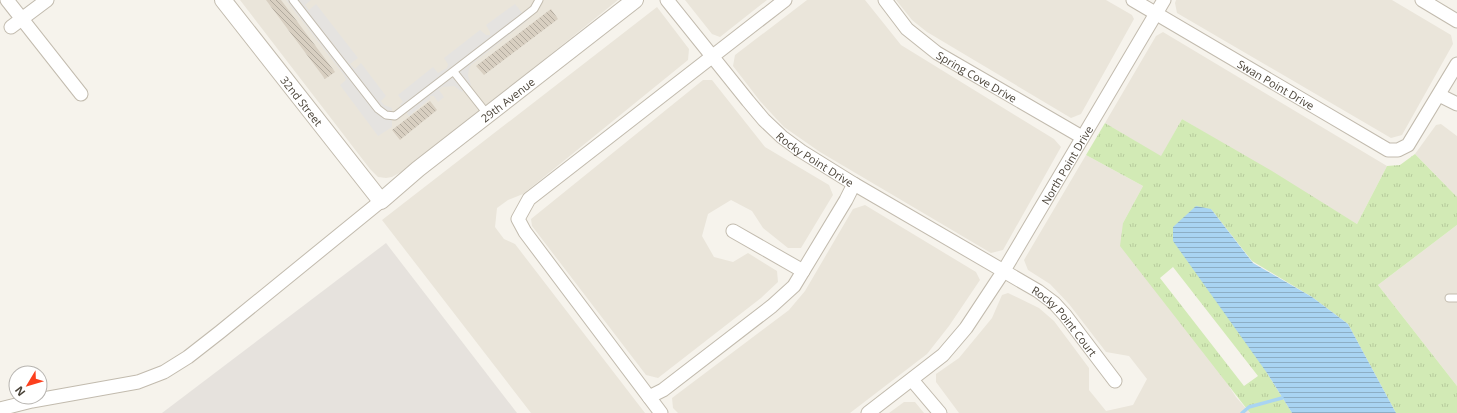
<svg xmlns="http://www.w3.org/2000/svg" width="1457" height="413" font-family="'Open Sans',sans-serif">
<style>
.residential{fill:#eae5da}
.industrial{fill:#e6e2dd}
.grass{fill:url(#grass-tufts);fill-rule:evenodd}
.parking{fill:#e5e3e0}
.water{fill:url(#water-rules)}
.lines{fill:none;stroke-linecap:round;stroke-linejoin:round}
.stream{stroke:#a9d4f2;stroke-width:3.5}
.building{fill:url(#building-back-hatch)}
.service-casing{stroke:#c2bbae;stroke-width:9}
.minor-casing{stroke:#c2bbae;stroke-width:15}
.tertiary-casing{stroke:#c2bbae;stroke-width:18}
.service{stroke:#fff;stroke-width:7}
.minor{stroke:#fff;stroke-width:13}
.tertiary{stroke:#fff;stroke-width:16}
.labels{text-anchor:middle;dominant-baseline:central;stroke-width:4;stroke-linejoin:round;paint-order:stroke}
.street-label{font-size:11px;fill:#4b4439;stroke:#fff}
</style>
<defs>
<pattern id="grass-tufts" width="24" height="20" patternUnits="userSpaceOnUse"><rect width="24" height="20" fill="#d2eab5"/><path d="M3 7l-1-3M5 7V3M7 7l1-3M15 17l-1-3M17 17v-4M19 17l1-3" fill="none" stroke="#b6ca9c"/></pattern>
<pattern id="water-rules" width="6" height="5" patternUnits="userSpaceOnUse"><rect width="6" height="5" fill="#a9d4f2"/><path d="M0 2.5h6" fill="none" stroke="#8caec5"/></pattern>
<pattern id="building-back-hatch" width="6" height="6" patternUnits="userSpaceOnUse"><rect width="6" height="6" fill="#d8cfc1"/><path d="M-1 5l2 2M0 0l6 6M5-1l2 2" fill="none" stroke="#b1aa9e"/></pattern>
</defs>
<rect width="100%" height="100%" fill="#f6f3ec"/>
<path class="residential" d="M 240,0 L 618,0 L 546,58 L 401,172 L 392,177 L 386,178 L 378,177 L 370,169 Z
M 685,0 L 767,0 L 720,37 L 712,34 Z
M 807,0 L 865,0 L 901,45 L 1054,139 L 1061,147 L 1003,250 L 991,253 L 820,152 L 784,127 L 760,101 L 733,66 L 735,55 Z
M 896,0 L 1106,0 L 1132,15 L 1134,19 L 1081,114 L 1071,118 L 927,32 L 912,20 Z
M 1176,0 L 1392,0 L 1451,35 L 1453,44 L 1402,135 L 1391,138 L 1177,13 L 1175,3 Z
M 657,7 L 689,49 L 688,60 L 523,194 L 508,200 L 497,208 L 495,227 L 504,239 L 515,244 L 645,413 L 531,413 L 382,220 Z
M 1163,32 L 1387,166 L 1357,224 L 1182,119 L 1161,157 L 1105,123 L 1156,36 Z
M 703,80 L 712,80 L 765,147 L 829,185 L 833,195 L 801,248 L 788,248 L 763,228 L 752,211 L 731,200 L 708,214 L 702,236 L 714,257 L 733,262 L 748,253 L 777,271 L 778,282 L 761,298 L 658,378 L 646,375 L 532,226 L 531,219 Z
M 1441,124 L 1457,136 L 1457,197 L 1415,154 L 1436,125 Z
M 1086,155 L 1143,186 L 1123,223 L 1236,397 L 1250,413 L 959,413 L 936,382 L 936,374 L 959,358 L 992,318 L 1002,295 L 1008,293 L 1039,308 L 1054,321 L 1089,368 L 1089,390 L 1106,411 L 1133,405 L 1147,379 L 1129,356 L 1106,352 L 1069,304 L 1050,284 L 1028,270 L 1024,260 Z
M 865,205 L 976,272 L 980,280 L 949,326 L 927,354 L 850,413 L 678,413 L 673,408 L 672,398 L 789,310 L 805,291 L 853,209 Z
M 1457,225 L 1457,386 L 1378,285 Z
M 904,402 L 915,402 L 924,413 L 889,413 Z"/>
<path class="industrial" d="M 386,243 L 517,413 L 162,413 Z"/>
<path class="grass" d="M 1182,119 L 1272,171 L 1357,224 L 1387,166 L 1400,165 L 1415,154 L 1457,197 L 1457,225 L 1378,285 L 1457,386 L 1457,413 L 1396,413 L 1348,324 L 1312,297 L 1252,261 L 1211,209 L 1267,373 L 1292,413 L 1250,413 L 1120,246 L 1123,223 L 1143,186 L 1086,155 L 1105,123 L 1161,156 ZM 1173,267 L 1258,376 L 1244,386 L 1160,278 Z"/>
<path class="parking" d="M 286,0 L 311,0 L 305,5 L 309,10 L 316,4 L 358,58 L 350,64 L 355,69 L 361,63 L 386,96 L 381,101 L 384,105 L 392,108 L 392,127 L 378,136 L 340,85 L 346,80 L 344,75 Z
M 515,4 L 528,20 L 471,65 L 469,68 L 468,76 L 471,85 L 462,92 L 454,86 L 442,87 L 439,90 L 444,97 L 438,102 L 434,96 L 430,96 L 430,99 L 409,116 L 400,104 L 403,102 L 398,95 L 433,67 L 438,73 L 447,68 L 448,64 L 444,58 L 480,30 L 486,35 L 490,35 L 490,32 L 486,25 Z"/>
<path class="water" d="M 1196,206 L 1211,209 L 1253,263 L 1312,297 L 1348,324 L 1396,413 L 1292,413 L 1267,373 L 1173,241 L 1173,227 Z"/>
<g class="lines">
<path class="stream" d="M 1242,413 L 1249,407 L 1282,398"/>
</g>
<path class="building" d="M 266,0 L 281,0 L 335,72 L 325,79 Z
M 551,9 L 558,19 L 484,75 L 476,66 Z
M 430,101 L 437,110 L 400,140 L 392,130 Z"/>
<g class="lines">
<g class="service-casing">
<path id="service" d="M 293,0 L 378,109 L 386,115 L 395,116 L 520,20 L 534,9 L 539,0
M 454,72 L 488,115
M 1449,298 L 1457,298"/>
</g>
<g class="minor-casing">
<g id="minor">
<path d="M 7,0 L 81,94"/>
<path id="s1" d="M 667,0 L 748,101 L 764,120 L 782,137 L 801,151 L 854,184 L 1038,291 L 1054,303 L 1065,315 L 1115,381"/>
<path id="s2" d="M 885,0 L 907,29 L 937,53 L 1082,137"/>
<path id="s3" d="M 1133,0 L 1388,150 L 1398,150 L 1408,145 L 1457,64"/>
<path d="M 1422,0 L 1457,21"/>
<path d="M 11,27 L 47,0"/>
<path d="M 1439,95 L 1457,104"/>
<path d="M 733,231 L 803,271"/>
<path d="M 912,380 L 940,413"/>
<path d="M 649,397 L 663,390 L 772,306 L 794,286 L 846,200 L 854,184"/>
<path d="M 0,409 L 32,401 L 138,382 L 164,372 L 188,357 L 220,332 L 381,201"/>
<path d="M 661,413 L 525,232 L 518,219 L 529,199 L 785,0"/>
<path id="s4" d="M 868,413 L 943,355 L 966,328 L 1003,272 L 1164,0"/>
</g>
</g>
<g class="tertiary-casing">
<g id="tertiary">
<path id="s5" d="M 223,0 L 381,201 L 418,169 L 635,0"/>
</g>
</g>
<use href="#service" class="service"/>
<use href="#minor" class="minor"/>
<use href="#tertiary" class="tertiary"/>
</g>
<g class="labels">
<g class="street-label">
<text stroke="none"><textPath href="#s2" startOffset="121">Spring Cove Drive</textPath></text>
<text stroke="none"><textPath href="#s3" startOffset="166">Swan Point Drive</textPath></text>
<text stroke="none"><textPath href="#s5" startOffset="418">29th Avenue</textPath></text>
<text stroke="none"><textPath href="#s5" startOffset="128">32nd Street</textPath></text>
<text stroke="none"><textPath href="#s1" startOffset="219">Rocky Point Drive</textPath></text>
<text stroke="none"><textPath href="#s4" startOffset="322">North Point Drive</textPath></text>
<text stroke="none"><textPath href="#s1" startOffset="518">Rocky Point Court</textPath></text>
</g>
</g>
<g transform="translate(28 385) rotate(232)"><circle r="19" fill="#ffffff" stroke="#b7b4b0"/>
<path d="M0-3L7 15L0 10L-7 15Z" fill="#fc3f1d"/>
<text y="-6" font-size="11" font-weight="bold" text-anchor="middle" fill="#4b4439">N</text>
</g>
</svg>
